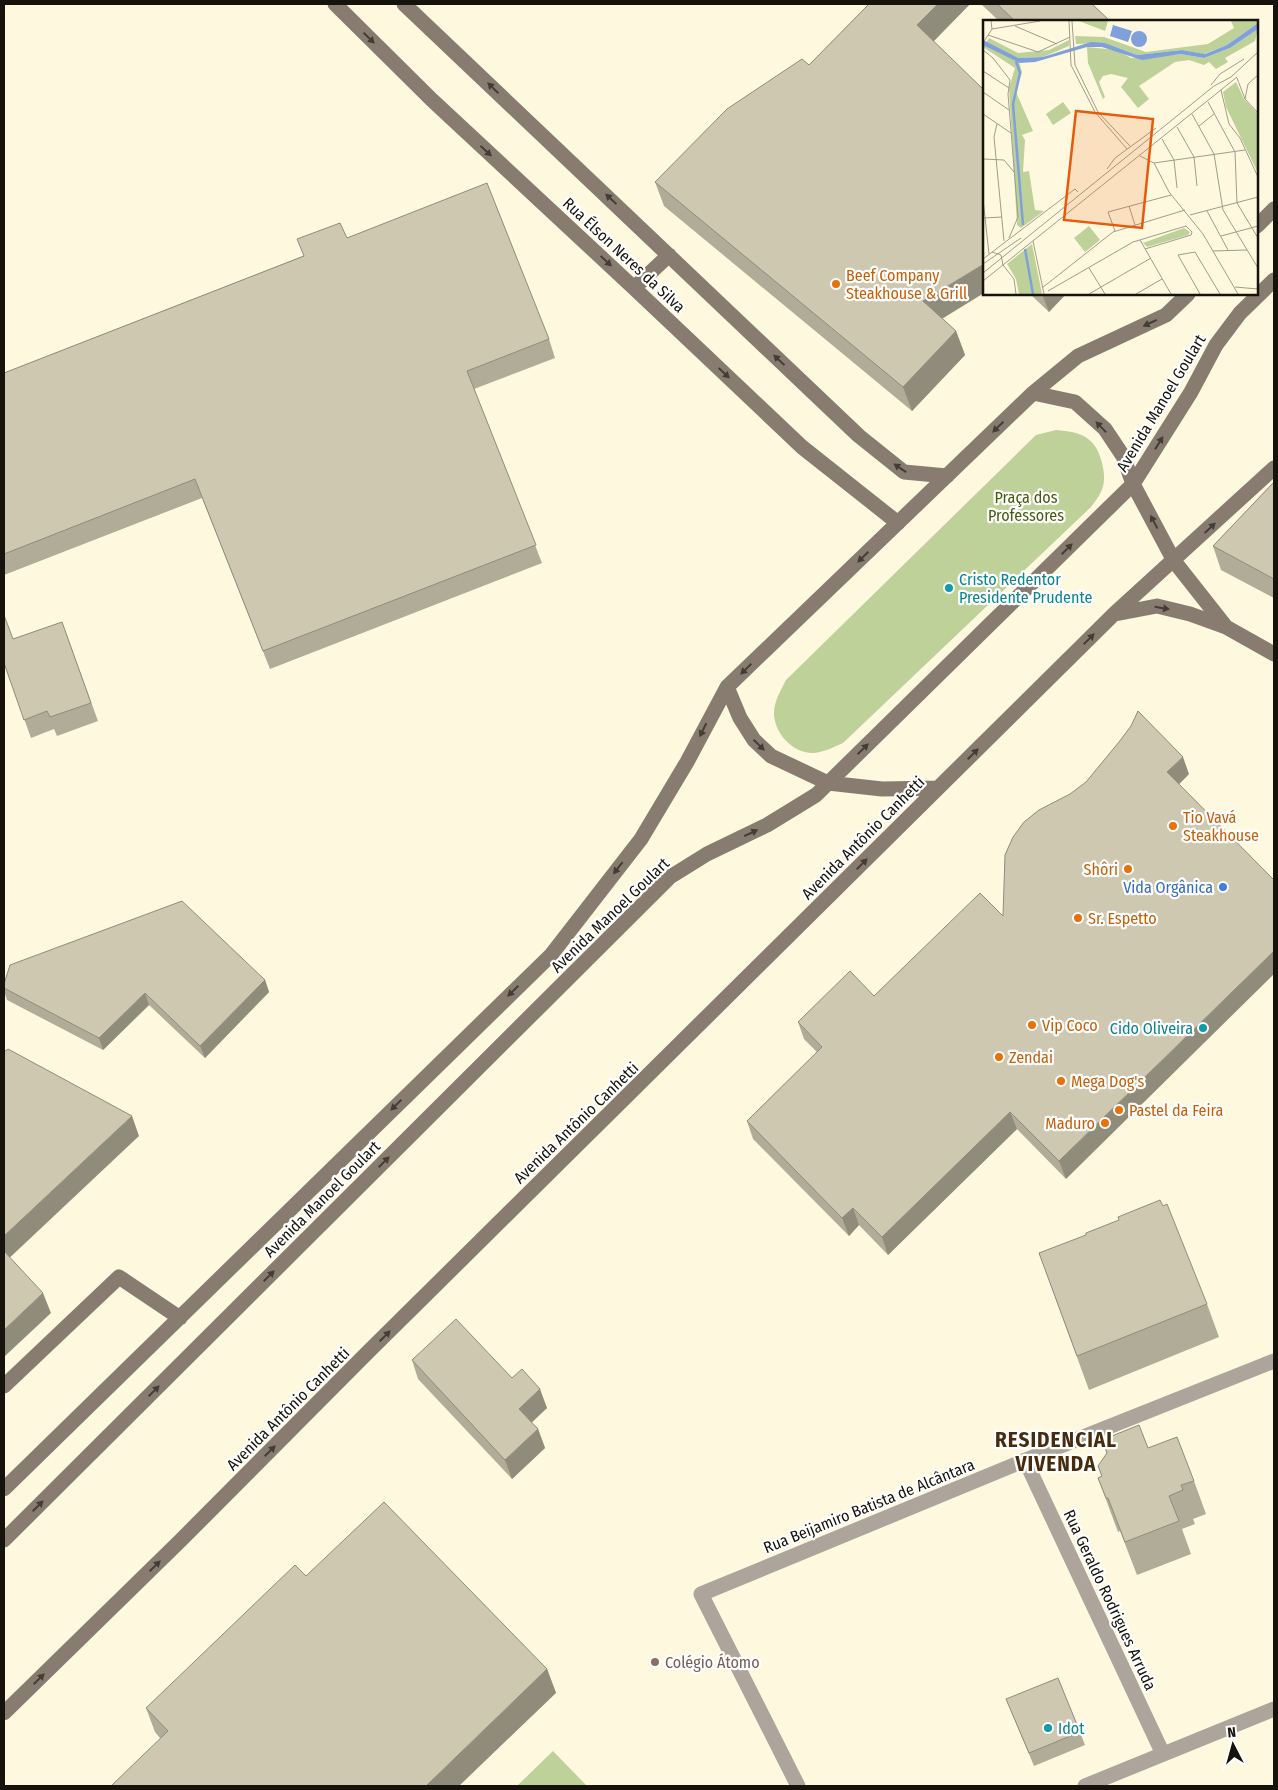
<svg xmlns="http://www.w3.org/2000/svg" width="1278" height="1790" font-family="'Fira Sans Condensed',sans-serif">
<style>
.green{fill:#bdd199}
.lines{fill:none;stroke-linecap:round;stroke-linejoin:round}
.street{stroke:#ada49c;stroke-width:15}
.secondary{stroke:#887c71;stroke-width:15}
.wall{fill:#b1ac97}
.shaded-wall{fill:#908c7b}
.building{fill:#cec8b0;stroke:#908c7b}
.oneway{fill:#433d34}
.food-dot{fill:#e8710a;stroke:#fff;stroke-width:2}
.culture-dot{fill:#0f9aa8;stroke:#fff;stroke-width:2}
.shop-dot{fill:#3f7fe0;stroke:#fff;stroke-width:2}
.education-dot{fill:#8d6e63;stroke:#fff;stroke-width:2}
.labels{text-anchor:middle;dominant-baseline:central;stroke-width:4.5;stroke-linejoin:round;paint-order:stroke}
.street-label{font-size:16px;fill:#15130b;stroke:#fff}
.food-label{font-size:16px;fill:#c56008;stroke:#fff;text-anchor:start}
.park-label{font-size:16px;fill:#465b0d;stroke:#fff}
.culture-label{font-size:16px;fill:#0d838f;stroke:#fff;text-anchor:start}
.shop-label{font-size:16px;fill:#366cbe;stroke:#fff;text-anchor:end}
.education-label{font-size:16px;fill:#785e54;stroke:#fff;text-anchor:start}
.district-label{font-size:21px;font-weight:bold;letter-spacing:1px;fill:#472b0d;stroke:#fff}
.inset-river{fill:none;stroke:#7ea0dd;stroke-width:2.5}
.inset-road{fill:none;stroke:#a19c8a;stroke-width:1}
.view{fill:#e8590c;fill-opacity:0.15;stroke:#e8590c;stroke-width:2.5}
.inset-edge{fill:none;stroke:#15130b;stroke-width:2.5}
</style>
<rect width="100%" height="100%" fill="#fef8df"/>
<path class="green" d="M 1056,430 C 1081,432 1096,437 1102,463 C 1107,484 1103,491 1091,507 L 843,743 C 834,747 824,752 814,753 C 793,754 774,733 774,713 C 774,701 781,690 786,680 L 1036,435 Z
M 553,1751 L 587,1786 L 517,1786 Z"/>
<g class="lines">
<path class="street" d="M 1025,1460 L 1163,1754
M 798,1786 L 701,1594 L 1038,1455 L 1274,1361
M 1085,1786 L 1274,1709"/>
<path class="secondary" d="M 335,4 L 432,100 L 634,288 L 802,447 L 898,523
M 404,4 L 859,436 L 904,472 L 947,476
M 1257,226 L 1274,209
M 634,288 L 669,255
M 1033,393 L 1075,402 L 1105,429 L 1123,456 L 1133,484 L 1174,561 L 1226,627
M 1115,614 L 1157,606 L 1190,614 L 1226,627 L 1274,654
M 727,687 L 740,718 L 754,740 L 771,756 L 828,783 L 882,789 L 938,788
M 4,1386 L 119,1277 L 180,1318
M 4,1489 L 551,955 L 641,839 L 687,762 L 727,687 L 1033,393 L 1078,356 L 1166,315 L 1188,294
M 4,1540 L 670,877 L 707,854 L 767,825 L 816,795 L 1133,484 L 1191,392 L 1216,345 L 1240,313 L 1274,280
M 4,1713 L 181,1540 L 367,1353 L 1114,614 L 1274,468"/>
</g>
<path class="wall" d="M 869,4 L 970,4 L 934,41 L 942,319 L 956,331 L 965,355 L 912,411 L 664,206 L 655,182 L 809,65 Z
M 981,4 L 1092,4 L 1110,21 L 999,21 Z
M 347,238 L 549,339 L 555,358 L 474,389 L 542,563 L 270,669 L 202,498 L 4,575 L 4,373 L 303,256 Z
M 1030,294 L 1066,294 L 1049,312 Z
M 1274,482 L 1274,598 L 1221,570 L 1213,546 Z
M 62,622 L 98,721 L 57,736 L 54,729 L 31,738 L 4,663 L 13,639 Z
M 1189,774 L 1179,784 L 1066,1179 L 1017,1129 L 888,1255 L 859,1225 L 849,1236 L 753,1139 L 747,1121 L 817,1052 L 804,1039 L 798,1022 L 874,996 L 1003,916 Z
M 265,980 L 269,992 L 205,1058 L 149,1005 L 103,1050 L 7,1000 L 4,991 L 4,984 Z
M 1039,1253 L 1207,1304 L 1219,1337 L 1089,1390 Z
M 412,1360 L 512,1378 L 547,1408 L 531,1422 L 538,1429 L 545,1448 L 512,1479 L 418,1379 Z
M 1102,1440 L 1148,1448 L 1194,1481 L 1206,1514 L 1193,1519 L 1195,1524 L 1182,1529 L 1191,1554 L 1137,1575 L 1120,1531 L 1118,1532 L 1098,1478 L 1102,1476 L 1098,1466 L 1107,1454 Z
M 306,1576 L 547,1669 L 556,1693 L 160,1738 L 155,1732 L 146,1708 Z
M 1006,1699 L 1080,1732 L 1085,1745 L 1034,1766 Z"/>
<path class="shaded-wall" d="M 938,4 L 970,4 L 926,49 L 917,25 Z
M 984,264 L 984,293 L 932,325 L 923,301 Z
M 1042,294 L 1066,294 L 1049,312 Z
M 956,331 L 965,355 L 912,411 L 903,387 Z
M 1183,757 L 1189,774 L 1174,789 L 1167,772 Z
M 1274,951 L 1274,974 L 1066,1179 L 1059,1161 Z
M 265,980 L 269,992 L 205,1058 L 200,1046 Z
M 145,993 L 149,1005 L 103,1050 L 99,1038 Z
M 1010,1112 L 1017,1129 L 888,1255 L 882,1237 Z
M 132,1116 L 139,1136 L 4,1263 L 4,1236 Z
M 853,1208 L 859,1225 L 849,1236 L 842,1218 Z
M 43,1293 L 51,1313 L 4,1357 L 4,1330 Z
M 540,1389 L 547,1408 L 526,1428 L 519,1409 Z
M 538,1429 L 545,1448 L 512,1479 L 505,1460 Z
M 547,1669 L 556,1693 L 459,1786 L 426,1786 Z"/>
<path class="building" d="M 869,4 L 938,4 L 917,25 L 984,90 L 984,264 L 923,301 L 956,331 L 903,387 L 655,182 L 727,109 L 802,59 L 809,65 Z
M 997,4 L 1092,4 L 1110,21 L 1015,21 Z
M 487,183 L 549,339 L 467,371 L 536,545 L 263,651 L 195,479 L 4,554 L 4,373 L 304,256 L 297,239 L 340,223 L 347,238 Z
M 1274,482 L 1274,579 L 1213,546 Z
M 4,615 L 13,639 L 62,622 L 91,703 L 50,717 L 47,711 L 24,720 L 4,663 Z
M 1138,711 L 1183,757 L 1167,772 L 1274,880 L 1274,951 L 1059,1161 L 1010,1112 L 882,1237 L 853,1208 L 842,1218 L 747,1121 L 822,1047 L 798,1022 L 850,971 L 874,996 L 980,893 L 1003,916 L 1005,855 L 1013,837 L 1024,822 L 1039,810 L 1070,794 L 1086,782 L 1119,742 L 1131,726 Z
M 182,901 L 265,980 L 200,1046 L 145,993 L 99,1038 L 4,988 L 4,984 L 10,965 Z
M 8,1049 L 132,1116 L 4,1236 L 4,1052 Z
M 1160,1200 L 1163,1206 L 1167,1204 L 1207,1304 L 1077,1356 L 1039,1253 L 1086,1235 L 1086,1233 L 1119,1220 L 1118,1217 Z
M 4,1251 L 43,1293 L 4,1330 Z
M 456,1319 L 512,1378 L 522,1369 L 540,1389 L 519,1409 L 538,1429 L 505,1460 L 412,1360 Z
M 1139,1425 L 1148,1448 L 1177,1437 L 1194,1481 L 1181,1485 L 1183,1490 L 1169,1496 L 1179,1521 L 1125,1542 L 1108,1498 L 1106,1498 L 1098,1478 L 1102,1476 L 1098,1466 L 1107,1453 L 1102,1440 Z
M 384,1502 L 547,1669 L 426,1786 L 111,1786 L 168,1731 L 146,1708 L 295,1565 L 306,1576 Z
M 1058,1678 L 1080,1732 L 1029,1753 L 1006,1699 Z"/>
<defs><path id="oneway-solid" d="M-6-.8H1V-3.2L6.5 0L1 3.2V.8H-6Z" transform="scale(1.25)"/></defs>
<g class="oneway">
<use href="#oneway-solid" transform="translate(369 38) rotate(44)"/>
<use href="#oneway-solid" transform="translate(493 88) rotate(-136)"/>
<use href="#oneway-solid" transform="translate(486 151) rotate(43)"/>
<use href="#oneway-solid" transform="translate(611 199) rotate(-137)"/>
<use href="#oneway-solid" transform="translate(606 261) rotate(43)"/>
<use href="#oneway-solid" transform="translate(1150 323) rotate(155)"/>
<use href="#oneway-solid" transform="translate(779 360) rotate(-137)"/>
<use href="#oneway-solid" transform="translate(724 373) rotate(43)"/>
<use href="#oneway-solid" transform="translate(998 427) rotate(136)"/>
<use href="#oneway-solid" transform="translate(1101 427) rotate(-134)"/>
<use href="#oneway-solid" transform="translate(1159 443) rotate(-58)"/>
<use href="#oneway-solid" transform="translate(900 468) rotate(-146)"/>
<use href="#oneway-solid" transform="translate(1154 522) rotate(-118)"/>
<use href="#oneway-solid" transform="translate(1210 528) rotate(-43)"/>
<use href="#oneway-solid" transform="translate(1067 549) rotate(-45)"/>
<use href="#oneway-solid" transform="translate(863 557) rotate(136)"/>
<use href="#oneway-solid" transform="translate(1162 608) rotate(9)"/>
<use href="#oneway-solid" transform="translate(1089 639) rotate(-45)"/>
<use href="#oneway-solid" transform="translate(746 669) rotate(136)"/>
<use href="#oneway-solid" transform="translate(703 730) rotate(116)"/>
<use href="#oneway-solid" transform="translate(759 745) rotate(44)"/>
<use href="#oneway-solid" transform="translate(863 749) rotate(-44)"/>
<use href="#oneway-solid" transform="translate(973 754) rotate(-45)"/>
<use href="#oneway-solid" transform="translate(751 833) rotate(-25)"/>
<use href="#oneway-solid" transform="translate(862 864) rotate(-45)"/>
<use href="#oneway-solid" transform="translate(618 868) rotate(128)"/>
<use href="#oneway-solid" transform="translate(513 991) rotate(136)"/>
<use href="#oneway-solid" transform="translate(396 1105) rotate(136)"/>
<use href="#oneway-solid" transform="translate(384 1162) rotate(-45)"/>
<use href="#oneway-solid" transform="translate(269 1276) rotate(-45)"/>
<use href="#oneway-solid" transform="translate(385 1336) rotate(-45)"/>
<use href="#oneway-solid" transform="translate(154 1391) rotate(-45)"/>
<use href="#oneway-solid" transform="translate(270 1451) rotate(-45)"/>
<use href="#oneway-solid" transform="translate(38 1506) rotate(-45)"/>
<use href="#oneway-solid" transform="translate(155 1566) rotate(-44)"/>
<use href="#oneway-solid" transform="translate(39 1679) rotate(-45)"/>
</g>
<g class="food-dot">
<circle cx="836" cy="284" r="5"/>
<circle cx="1173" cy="826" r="5"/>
<circle cx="1128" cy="869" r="5"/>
<circle cx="1078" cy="918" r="5"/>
<circle cx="1032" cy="1025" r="5"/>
<circle cx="999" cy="1057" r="5"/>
<circle cx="1061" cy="1081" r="5"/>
<circle cx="1119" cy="1110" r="5"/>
<circle cx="1105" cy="1123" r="5"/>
</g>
<g class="culture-dot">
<circle cx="949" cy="588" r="5"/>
<circle cx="1203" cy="1028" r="5"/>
<circle cx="1048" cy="1728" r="5"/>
</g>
<circle class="shop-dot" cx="1223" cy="887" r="5"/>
<circle class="education-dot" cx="655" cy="1662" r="5"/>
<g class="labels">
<g class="street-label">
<text transform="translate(624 255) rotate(43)">Rua Élson Neres da Silva</text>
<text transform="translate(1161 403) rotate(-59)">Avenida Manoel Goulart</text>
<text transform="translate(863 838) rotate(-45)">Avenida Antônio Canhetti</text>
<text transform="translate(610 915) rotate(-44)">Avenida Manoel Goulart</text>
<text transform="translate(576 1123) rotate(-44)">Avenida Antônio Canhetti</text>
<text transform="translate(322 1199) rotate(-45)">Avenida Manoel Goulart</text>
<text transform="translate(288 1409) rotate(-45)">Avenida Antônio Canhetti</text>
<text transform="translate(869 1506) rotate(-22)">Rua Beijamiro Batista de Alcântara</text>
<text transform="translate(1110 1600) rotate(65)">Rua Geraldo Rodrigues Arruda</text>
</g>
<g class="food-label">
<text x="846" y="275">Beef Company<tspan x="846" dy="18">Steakhouse &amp; Grill</tspan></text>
<text x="1183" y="817">Tio Vavá<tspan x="1183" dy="18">Steakhouse</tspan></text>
<text x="1118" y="869" text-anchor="end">Shôri</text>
<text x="1088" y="918">Sr. Espetto</text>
<text x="1042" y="1025">Vip Coco</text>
<text x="1009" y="1057">Zendai</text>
<text x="1071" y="1081">Mega Dog's</text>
<text x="1129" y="1110">Pastel da Feira</text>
<text x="1095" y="1123" text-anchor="end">Maduro</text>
</g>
<g class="park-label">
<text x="1026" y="497">Praça dos<tspan x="1026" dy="18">Professores</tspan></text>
</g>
<g class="culture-label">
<text x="959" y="579">Cristo Redentor<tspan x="959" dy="18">Presidente Prudente</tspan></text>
<text x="1193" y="1028" text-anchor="end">Cido Oliveira</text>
<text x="1058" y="1728">Idot</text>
</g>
<g class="shop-label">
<text x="1213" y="887">Vida Orgânica</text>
</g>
<g class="education-label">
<text x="665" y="1662">Colégio Átomo</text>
</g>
<g class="district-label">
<text x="1056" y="1440">RESIDENCIAL<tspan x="1056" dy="24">VIVENDA</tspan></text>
</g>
</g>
<g transform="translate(983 20)">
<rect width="275" height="275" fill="#fef8df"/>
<path d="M 96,1 L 125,1 L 122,11 ZM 248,1 L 275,1 L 275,3 L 244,25 L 221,34 L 199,30 L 154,35 L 122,23 L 93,24 L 92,16 L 121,17 L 163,32 L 225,24 L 251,8 ZM 275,9 L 272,21 L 242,38 L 245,42 L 233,49 L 226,42 L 221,45 L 206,40 L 192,42 L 156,66 L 166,79 L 155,88 L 138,67 L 145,58 L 128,54 L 120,56 L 116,62 L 122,77 L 120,79 L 105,43 L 104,27 L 134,30 L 148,38 L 197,34 L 221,38 L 247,28 ZM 6,18 L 35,33 L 66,30 L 86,20 L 86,26 L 60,37 L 35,38 L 39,52 L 33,72 L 50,111 L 39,115 L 42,120 L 40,152 L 46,151 L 52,190 L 61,191 L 38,208 L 34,205 L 26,68 L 32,48 L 0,27 ZM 253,62 L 261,79 L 275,94 L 275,153 L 243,87 L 240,72 ZM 80,82 L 88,93 L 70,105 L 63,94 ZM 106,206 L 117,220 L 102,232 L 91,218 ZM 201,208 L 207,212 L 205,215 L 164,227 L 160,223 ZM 49,224 L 59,274 L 36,274 L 33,259 L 24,244 Z" fill="#bdd199"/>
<path d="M 275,3 L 275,9 L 247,28 L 221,38 L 197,34 L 159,40 L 119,27 L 104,27 L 52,42 L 37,43 L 0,25 L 0,20 L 35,38 L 60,37 L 108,22 L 122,23 L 154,35 L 199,30 L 222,34 L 244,25 ZM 130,5 L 149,11 L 145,22 L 127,16 ZM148 19a8 8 0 1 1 16 0a8 8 0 1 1-16 0Z" fill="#7ea0dd"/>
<path class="inset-river" d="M 33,41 L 37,53 L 30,84 L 40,205M 42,229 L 50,274"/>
<path class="inset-road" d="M 86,1 L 88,45 L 112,92 L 144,129M 89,1 L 92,45 L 115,92 L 147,126M 32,6 L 74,24M 9,9 L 57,1M 5,15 L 55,32 L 87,17M 0,23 L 9,9 L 8,1M 0,30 L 10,38 L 27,60 L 25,74 L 35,197 L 26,218M 0,51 L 26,68M 254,58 L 262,79 L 275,93M 228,65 L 237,54 L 261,39M 238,70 L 246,104 L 257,118 L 275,157M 0,72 L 26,90M 262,79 L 265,64 L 275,55M 225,82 L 252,132 L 254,183 L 275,218M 0,94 L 28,113M 209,94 L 231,134 L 240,190 L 275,248M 14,104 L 11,117 L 21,221M 216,106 L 231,94M 194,107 L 211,137 L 214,166M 179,119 L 191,140 L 194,168M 157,136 L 171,143 L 186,172 L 220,214 L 255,274M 0,139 L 21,140 L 31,152M 171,143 L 262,130M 124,149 L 132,138 L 173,108M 0,179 L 6,234M 146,186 L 152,205M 224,191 L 245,230M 207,195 L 275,177M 1,198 L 19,197M 132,211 L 125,192 L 188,175M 238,216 L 275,206M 157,220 L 188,274M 50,221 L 61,274M 230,231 L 264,230M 9,232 L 18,235 L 20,245M 0,239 L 92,169 L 95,172M 0,244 L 38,218M 20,245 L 31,259 L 33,274M 106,248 L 122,274M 0,253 L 231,66 L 248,57 L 275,32M 0,261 L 254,57M 252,267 L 275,269M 59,268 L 130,212 L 202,190M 65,271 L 150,222 L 203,206 L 209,212 L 208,215 L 162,229M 106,274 L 168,238M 153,274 L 179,259M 217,274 L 195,235 L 212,232 L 237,274"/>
<path class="view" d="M 93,91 L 170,99 L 159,208 L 81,200 Z"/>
<rect width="275" height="275" class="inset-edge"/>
</g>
<rect width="1278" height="1790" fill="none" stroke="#15130b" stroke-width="10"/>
<g transform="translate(1233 1745) rotate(354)" stroke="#ffffff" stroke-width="4" paint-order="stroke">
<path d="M0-4L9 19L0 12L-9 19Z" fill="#15130b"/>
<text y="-8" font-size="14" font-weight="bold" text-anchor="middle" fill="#15130b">N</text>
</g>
</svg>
